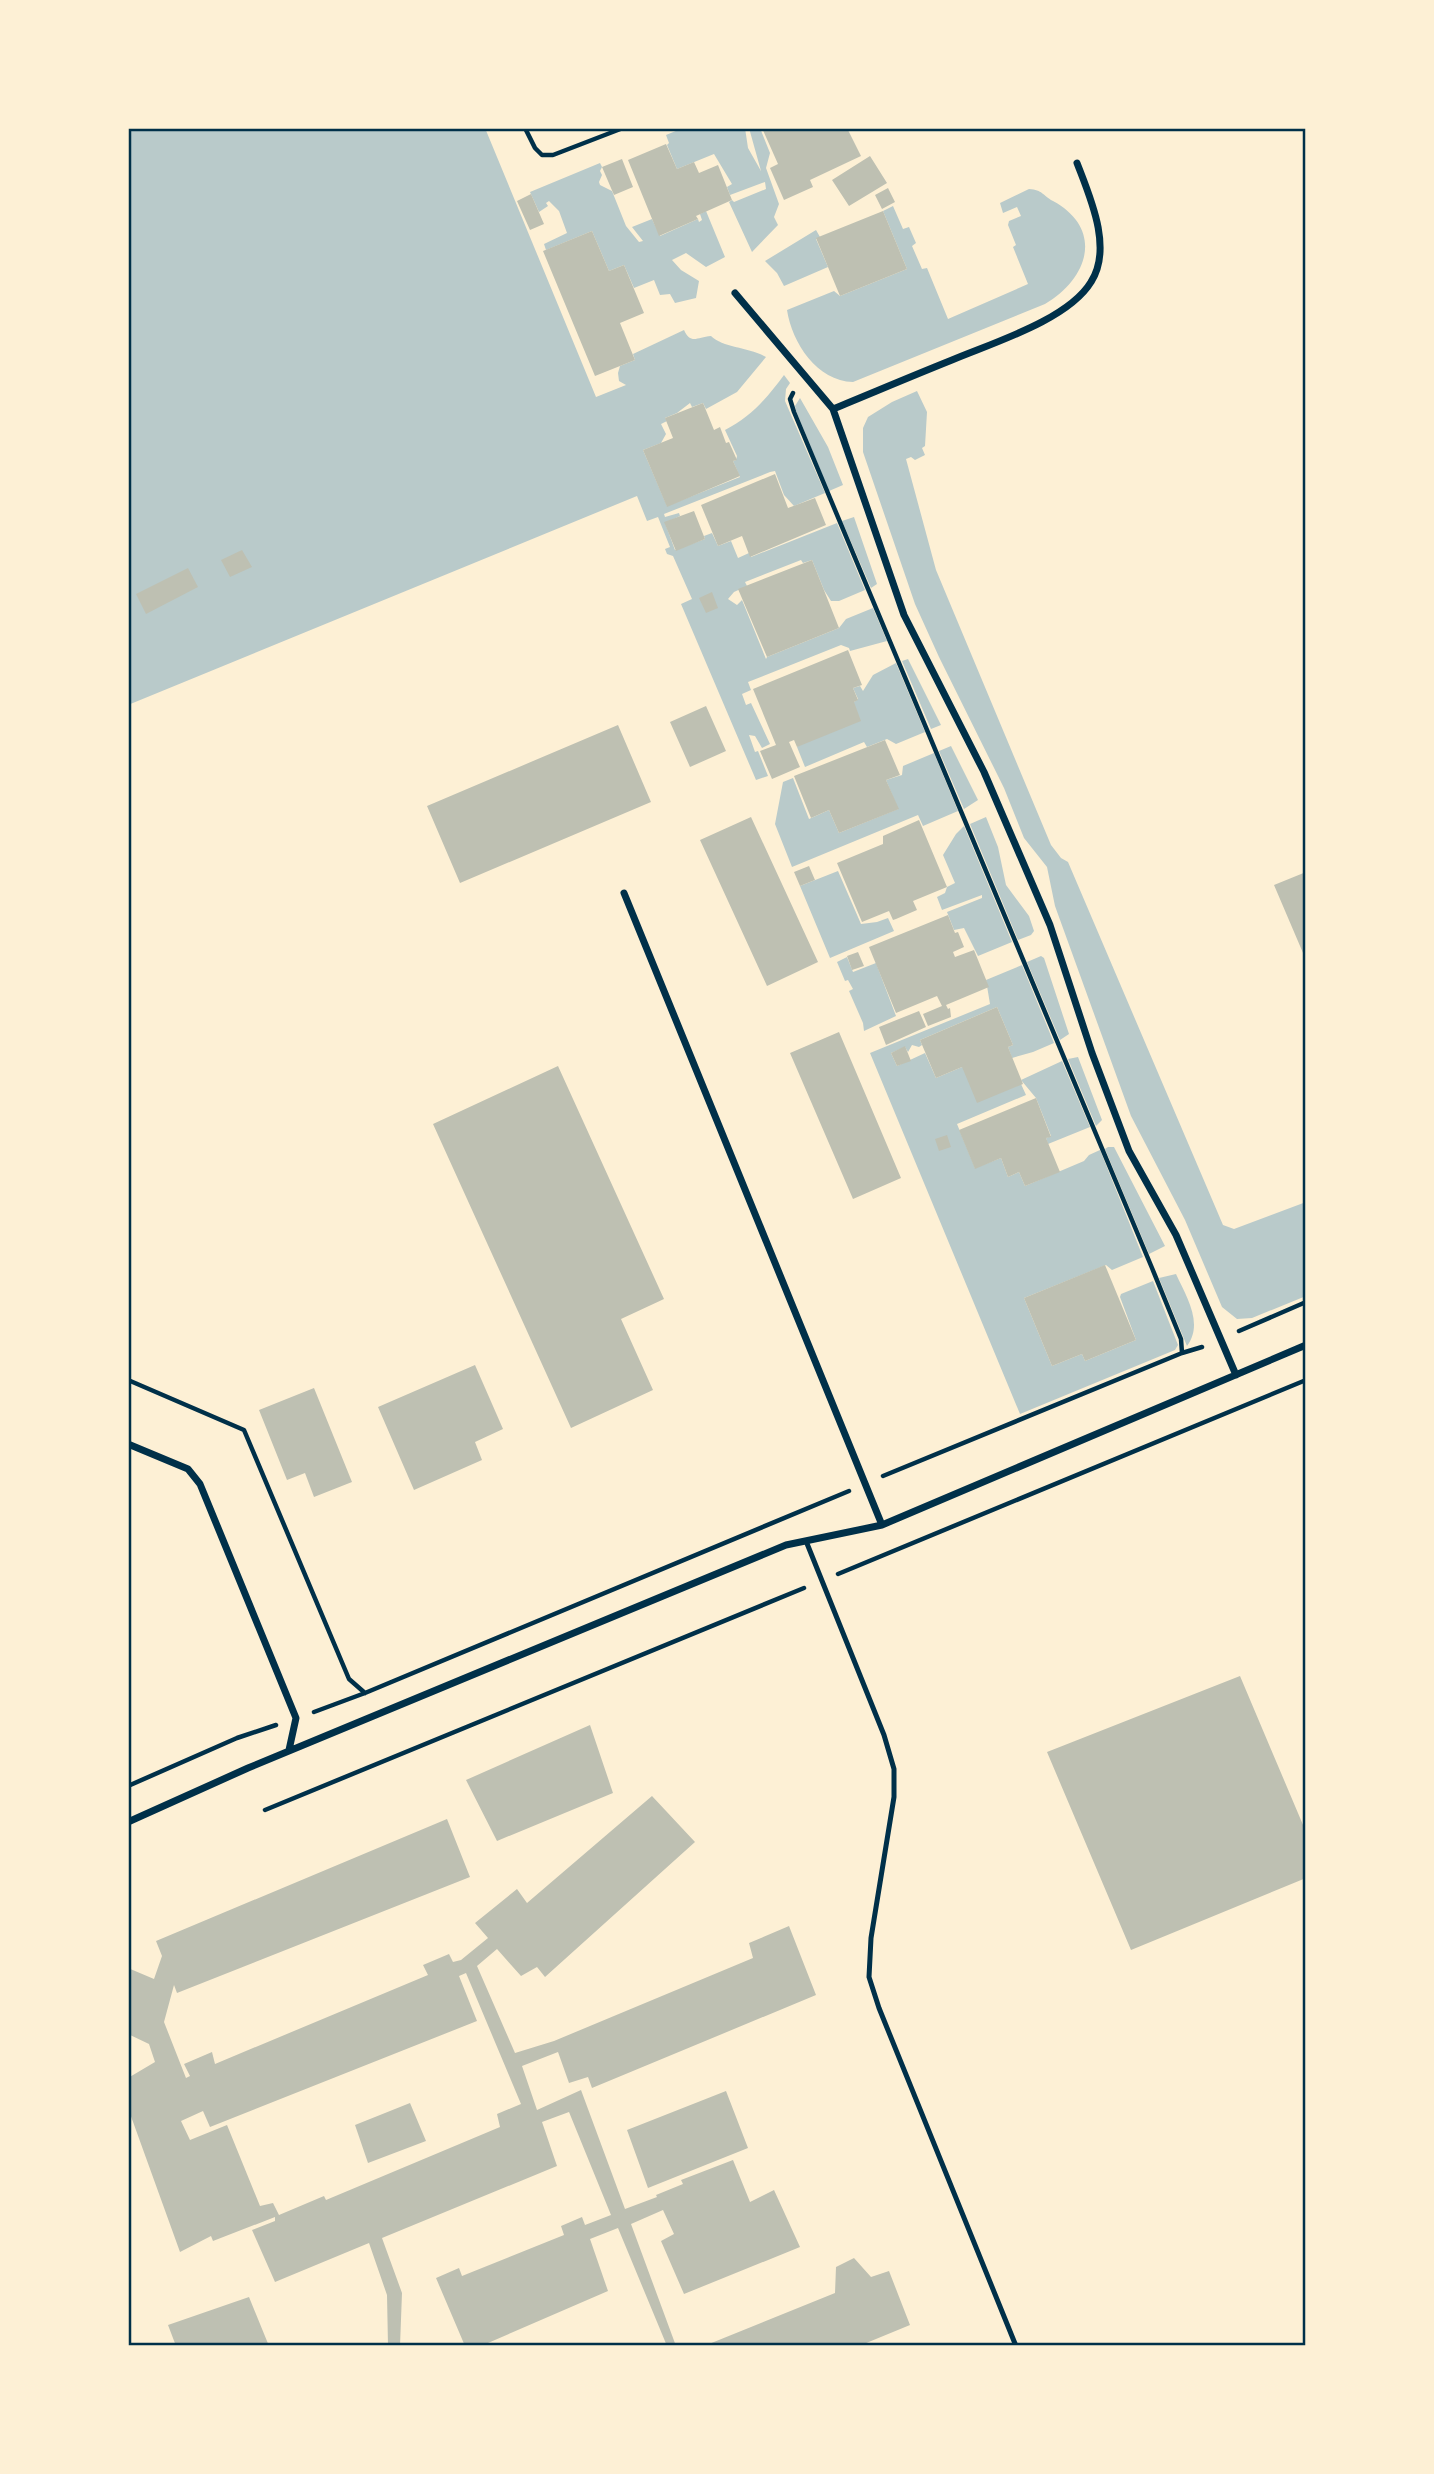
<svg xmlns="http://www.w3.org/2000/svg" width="1434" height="2474" font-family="'Alegreya Sans',sans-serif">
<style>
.green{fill:#b9caca}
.building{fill:#bec0b2;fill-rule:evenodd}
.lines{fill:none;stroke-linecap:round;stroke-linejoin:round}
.path{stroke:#003049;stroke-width:4.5}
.service{stroke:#003049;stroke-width:5}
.minor{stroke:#003049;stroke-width:7}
.neatline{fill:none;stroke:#003049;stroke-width:2.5}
</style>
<rect width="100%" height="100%" fill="#fdf0d5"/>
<path class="green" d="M 128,128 L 485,128 L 596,397 L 626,385 L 619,381 L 618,373 L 620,366 L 635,360 L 633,354 L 684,330 C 691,345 697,337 711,336 C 723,348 749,347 766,357 L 737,392 L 706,409 L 703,403 L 692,407 L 690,403 L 677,413 L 665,418 L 667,421 L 661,424 L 666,434 L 661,443 L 643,450 L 667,506 L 740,477 L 733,461 L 736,460 L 737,456 L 725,430 C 751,417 767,398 784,375 L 790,383 L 786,389 L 785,401 L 825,493 L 794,506 L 784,495 L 775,471 L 770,472 L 664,514 L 665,517 L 679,513 L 680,516 L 665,523 L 675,550 L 705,539 L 704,536 L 712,533 L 718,546 L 731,541 L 738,558 L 749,553 L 751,557 L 837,523 L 865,590 L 839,601 L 831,601 L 824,590 L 812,560 L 803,563 L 801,560 L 745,582 L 747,586 L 734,592 L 728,599 L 737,605 L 742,600 L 766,659 L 767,657 L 839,628 L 846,619 L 873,608 L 887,641 L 850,651 L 849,648 L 841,645 L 748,682 L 751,690 L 742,694 L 746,705 L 751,703 L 770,744 L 762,748 L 755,736 L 749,735 L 755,752 L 758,751 L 768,776 L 756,780 L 681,604 L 692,599 L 673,556 L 667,554 L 665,549 L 670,547 L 658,517 L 647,521 L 637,496 L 128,705 Z
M 683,128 L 745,128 L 748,148 L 761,171 L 749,128 L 760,128 L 770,153 L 766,168 L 779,204 L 774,217 L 778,225 L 752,252 L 729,202 L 732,200 L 734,202 L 766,189 L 765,182 L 730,195 L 727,187 L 732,184 L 714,154 L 677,169 L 667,145 L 669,143 L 666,135 Z
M 600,163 L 602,167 L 600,171 L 602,175 L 599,182 L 600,185 L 612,191 L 626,226 L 639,242 L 643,241 L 632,227 L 652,219 L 660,236 L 698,219 L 699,222 L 702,220 L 700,214 L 706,211 L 725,257 L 706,267 L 686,253 L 672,260 L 681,270 L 699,281 L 696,298 L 675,303 L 670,294 L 660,295 L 654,280 L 634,288 L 624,265 L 609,271 L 592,231 L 546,250 L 544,244 L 567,233 L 559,211 L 549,201 L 546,203 L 548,206 L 539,212 L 530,192 Z
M 1029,189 C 1043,190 1042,195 1053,201 C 1104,229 1089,278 1045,304 L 853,382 C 817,381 792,343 787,310 L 834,291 L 840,296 L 907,269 L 883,211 L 893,206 L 903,229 L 909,227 L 916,243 L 912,246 L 922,269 L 927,268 L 948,319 L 1028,284 L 1013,247 L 1016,245 L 1008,225 L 1009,221 L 1021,216 L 1017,207 L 1003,213 L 1000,203 Z
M 816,230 L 820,237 L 816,239 L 828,267 L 784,286 L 777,273 L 765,261 Z
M 917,391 L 927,412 L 925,446 L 922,448 L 925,455 L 915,460 L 911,457 L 906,459 L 936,570 L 1051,845 L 1061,858 L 1068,862 L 1223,1225 L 1234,1229 L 1306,1202 L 1306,1296 L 1252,1318 L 1237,1319 L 1222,1307 L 1185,1220 L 1131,1116 L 1055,906 L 1047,867 L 1024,838 L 1004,788 L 939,657 L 915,604 L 863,452 L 863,428 L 868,417 L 892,402 Z
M 800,398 L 828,447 L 843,485 L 829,491 L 796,411 L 795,406 Z
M 854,517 L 877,584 L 871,588 L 842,521 Z
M 908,659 L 941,725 L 931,729 L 902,661 Z
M 896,663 L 925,732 L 896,744 L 887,739 L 867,747 L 864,742 L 805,767 L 797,747 L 858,699 L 853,688 L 860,686 L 863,691 L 873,675 Z
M 951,746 L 978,800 L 964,809 L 939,751 Z
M 934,753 L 958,811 L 923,826 L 918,815 L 792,867 L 775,824 L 783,782 L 793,778 L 809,819 L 829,810 L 839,833 L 898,809 L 886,780 L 902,775 L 903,766 Z
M 986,817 L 998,847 L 1006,885 L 1029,916 L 1034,931 L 1031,935 L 1018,940 L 970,824 Z
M 964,826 L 1012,942 L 978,956 L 964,928 L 954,930 L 947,912 L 982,898 L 982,895 L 942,910 L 937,897 L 945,893 L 947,887 L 955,883 L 943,855 L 956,834 Z
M 838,871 L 861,924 L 877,922 L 888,918 L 894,931 L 830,958 L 800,886 Z
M 1041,956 L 1044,958 L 1069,1034 L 1060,1040 L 1027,962 Z
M 847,957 L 853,972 L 876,963 L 896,1016 L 864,1031 L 863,1023 L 849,991 L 853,989 L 848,980 L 845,981 L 837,962 Z
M 1022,965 L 1054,1043 L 1033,1052 L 1012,1058 L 1008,1047 L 1013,1045 L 997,1007 L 920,1040 L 922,1045 L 919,1047 L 912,1045 L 908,1052 L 905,1047 L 891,1053 L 897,1066 L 925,1053 L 936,1078 L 962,1067 L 1021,1084 L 1026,1095 L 957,1124 L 975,1168 L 1001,1158 L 1008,1177 L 1019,1172 L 1025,1186 L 1084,1161 L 1089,1155 L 1100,1150 L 1143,1257 L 1112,1270 L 1106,1265 L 1024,1298 L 1052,1366 L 1082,1354 L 1085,1361 L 1136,1340 L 1120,1297 L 1121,1294 L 1153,1281 L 1178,1345 L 1175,1350 L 1020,1414 L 870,1053 L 990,1004 L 986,980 Z
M 1078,1057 L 1102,1120 L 1096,1126 L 1068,1059 Z
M 1062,1061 L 1090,1127 L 1048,1144 L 1046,1138 L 1051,1136 L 1036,1098 L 1021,1080 Z
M 1108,1147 L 1114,1147 L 1165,1246 L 1149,1254 L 1105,1149 Z
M 1176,1274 C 1186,1296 1204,1323 1187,1346 L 1159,1278 Z"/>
<path class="building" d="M 762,128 L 847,128 L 861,156 L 810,180 L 813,187 L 784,200 L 770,168 L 778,164 Z
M 666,144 L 677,169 L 694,162 L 699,173 L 718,165 L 732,200 L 696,216 L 698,219 L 659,236 L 628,160 Z
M 870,156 L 887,183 L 849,206 L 832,180 Z
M 622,159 L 633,187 L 614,195 L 602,167 Z
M 888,188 L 895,202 L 882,209 L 875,195 Z
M 531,194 L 544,224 L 530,230 L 517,201 Z
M 883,211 L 907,269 L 840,296 L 816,238 Z
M 592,231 L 609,271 L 624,265 L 644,313 L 620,323 L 635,360 L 595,376 L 543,251 Z
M 703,403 L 714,430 L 720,427 L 726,443 L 729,442 L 737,460 L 733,461 L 740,476 L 667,507 L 643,450 L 673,438 L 665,418 Z
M 775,474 L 788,508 L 815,498 L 826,525 L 750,557 L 742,536 L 718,546 L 701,505 Z
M 694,511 L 705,539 L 676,551 L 664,522 Z
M 242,550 L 252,567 L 230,577 L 221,560 Z
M 812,560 L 839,628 L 767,657 L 738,589 Z
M 188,568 L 198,587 L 146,614 L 136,594 Z
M 712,592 L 718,608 L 706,613 L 699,598 Z
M 848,650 L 862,685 L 853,688 L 858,700 L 854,702 L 861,721 L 797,747 L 794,740 L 789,742 L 800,767 L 772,779 L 760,751 L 776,745 L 753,689 Z
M 706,706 L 726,751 L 690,767 L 670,722 Z
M 618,725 L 651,802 L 460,883 L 427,806 Z
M 885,740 L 900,775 L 886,780 L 899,809 L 839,833 L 829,810 L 811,818 L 794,776 Z
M 751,817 L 818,962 L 767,986 L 700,840 Z
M 919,820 L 947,887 L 913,901 L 917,910 L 896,919 L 893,920 L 889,911 L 862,922 L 837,863 L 883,844 L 883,836 Z
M 809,866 L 815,880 L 800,886 L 794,872 Z
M 1306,872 L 1306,960 L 1274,885 Z
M 948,915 L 955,933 L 958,932 L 964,947 L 953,952 L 955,957 L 974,950 L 989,987 L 946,1005 L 948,1009 L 950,1008 L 951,1017 L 928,1026 L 923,1014 L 942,1006 L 937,996 L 896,1013 L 869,947 Z
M 858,952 L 864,966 L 852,970 L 847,956 Z
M 997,1007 L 1013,1045 L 1008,1047 L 1023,1084 L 977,1103 L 962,1067 L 936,1078 L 920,1040 Z
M 919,1011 L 926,1027 L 886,1045 L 879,1027 Z
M 839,1032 L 901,1178 L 853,1199 L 790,1053 Z
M 905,1046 L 911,1061 L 897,1066 L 891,1053 Z
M 558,1066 L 664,1299 L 621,1319 L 653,1390 L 571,1428 L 433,1124 Z
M 1036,1098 L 1051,1137 L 1046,1138 L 1060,1172 L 1025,1186 L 1019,1172 L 1008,1177 L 1001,1158 L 975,1169 L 959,1130 Z
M 947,1135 L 951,1147 L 939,1151 L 935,1139 Z
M 1105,1265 L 1136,1340 L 1085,1361 L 1082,1354 L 1052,1366 L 1024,1298 Z
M 475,1365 L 503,1429 L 475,1442 L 482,1460 L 414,1490 L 378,1407 Z
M 314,1388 L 352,1482 L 314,1497 L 305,1473 L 287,1480 L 259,1410 Z
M 1240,1676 L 1306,1832 L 1306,1878 L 1131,1950 L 1047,1752 Z
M 590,1725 L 613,1793 L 497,1841 L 466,1780 Z
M 652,1796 L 695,1842 L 545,1977 L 537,1967 L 521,1976 L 497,1949 L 477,1966 L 515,2053 L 554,2041 L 753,1958 L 749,1943 L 789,1926 L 816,1995 L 592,2088 L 588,2077 L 569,2083 L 558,2052 L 522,2066 L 537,2110 L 581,2090 L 625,2209 L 657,2197 L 656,2195 L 683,2184 L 681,2180 L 733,2160 L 750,2202 L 774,2190 L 800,2247 L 684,2294 L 661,2241 L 674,2234 L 663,2210 L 631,2224 L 676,2346 L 667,2346 L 618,2228 L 590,2239 L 608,2291 L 481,2346 L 465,2346 L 436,2278 L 459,2268 L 462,2276 L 564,2235 L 561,2226 L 582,2217 L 585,2225 L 611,2215 L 569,2112 L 542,2122 L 557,2166 L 382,2238 L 402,2293 L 400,2346 L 388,2346 L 387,2295 L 369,2243 L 275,2282 L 252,2230 L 275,2221 L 275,2217 L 213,2241 L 211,2236 L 180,2252 L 128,2108 L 128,2078 L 155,2062 L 149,2044 L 128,2034 L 128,1968 L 154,1979 L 162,1956 L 156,1941 L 447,1819 L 470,1877 L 177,1993 L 174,1985 L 164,2022 L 186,2078 L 190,2076 L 184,2064 L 212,2052 L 215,2064 L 428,1975 L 423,1965 L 449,1954 L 453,1962 L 461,1960 L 488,1938 L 475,1923 L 517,1889 L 527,1903 ZM 466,1973 L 521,2104 L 497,2114 L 500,2127 L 326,2200 L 324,2196 L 279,2215 L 273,2203 L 260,2206 L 227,2125 L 190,2140 L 181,2121 L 203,2111 L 210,2127 L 477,2021 L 459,1976 Z
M 726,2091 L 748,2148 L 648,2188 L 627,2130 Z
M 410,2103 L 426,2141 L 368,2163 L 355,2125 Z
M 854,2258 L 871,2277 L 889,2271 L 910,2325 L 859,2346 L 704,2346 L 835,2293 L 836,2267 Z
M 249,2297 L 269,2346 L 176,2346 L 168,2325 Z"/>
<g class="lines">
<path class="path" d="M 525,128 L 535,148 L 542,155 L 553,155 L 623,128
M 793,393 L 790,399 L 794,412 L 1152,1268 L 1181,1339 L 1182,1353
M 1239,1331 L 1306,1302
M 128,1380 L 244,1430 L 349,1679 L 365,1693
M 883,1476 L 1182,1353 L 1202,1347
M 838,1574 L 1306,1380
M 314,1712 L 365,1693 L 849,1491
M 128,1786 L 237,1738 L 276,1725
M 265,1810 L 804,1588"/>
<path class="service" d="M 806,1541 L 884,1735 L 894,1769 L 894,1797 L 871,1938 L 869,1977 L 879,2008 L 1016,2346"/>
<path class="minor" d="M 735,293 L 833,409 L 904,615 L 984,772 L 1050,925 L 1092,1053 L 1129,1151 L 1176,1235 L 1236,1375
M 833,409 C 872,393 912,376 952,360 C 992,343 1068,320 1091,282 C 1113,248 1090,197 1077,163
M 624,893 L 882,1525
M 128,1444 L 188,1469 L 200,1484 L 296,1718 L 289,1750
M 128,1822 L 248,1768 L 786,1545 L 882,1525 L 1306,1345"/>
</g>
<rect width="1434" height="2474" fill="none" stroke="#fdf0d5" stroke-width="259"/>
<rect x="130" y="130" width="1174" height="2214" class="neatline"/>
</svg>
